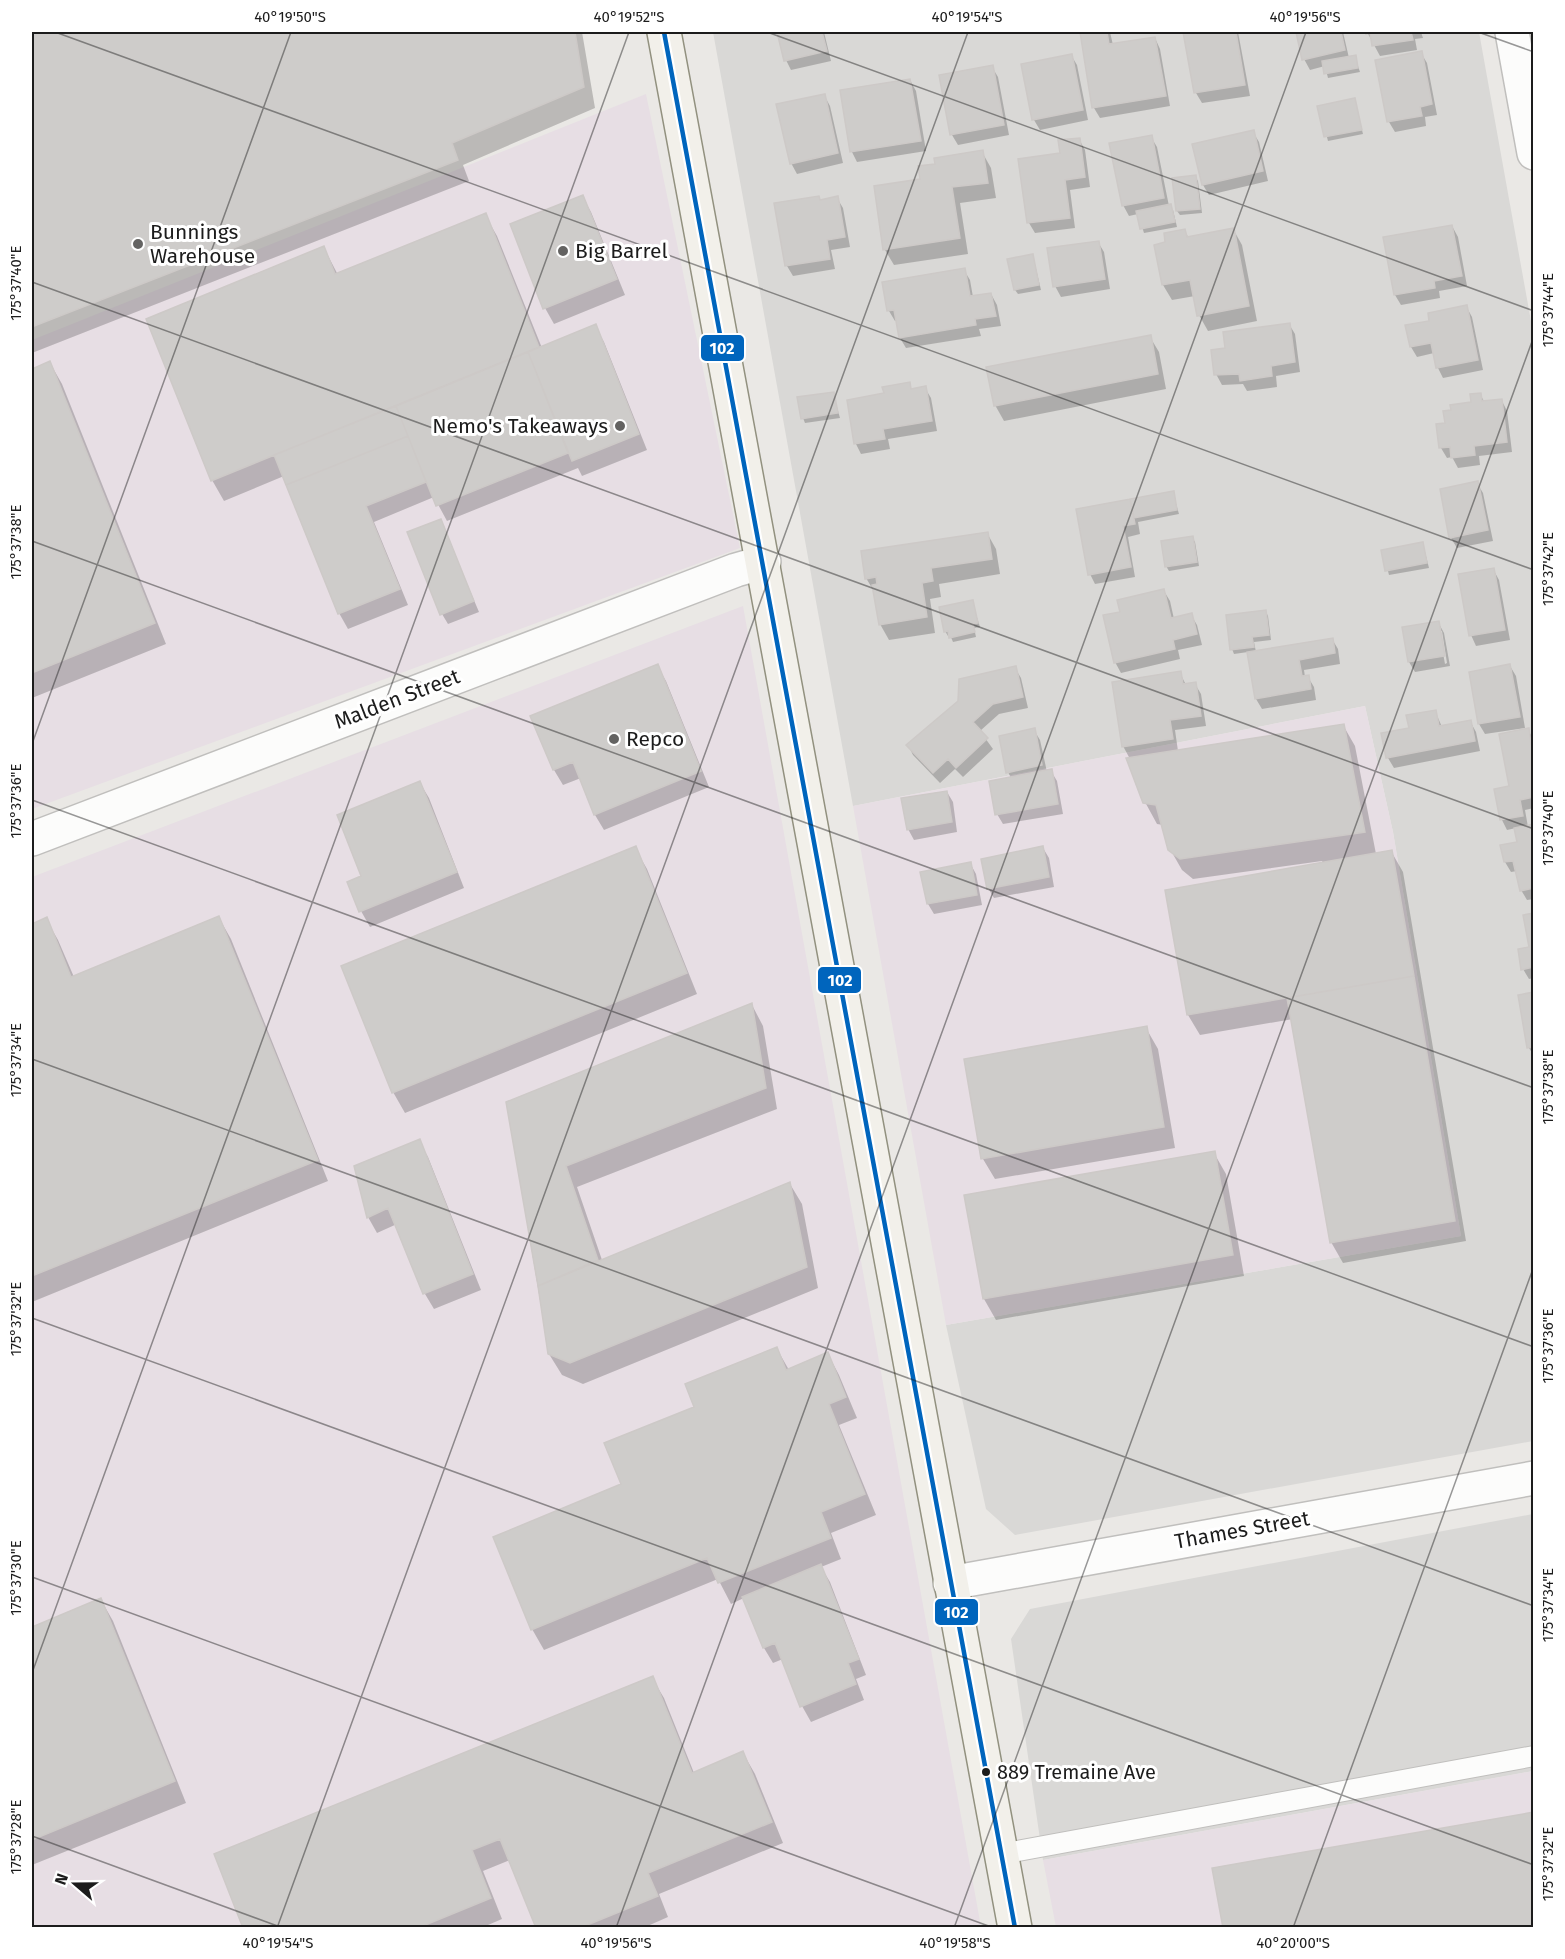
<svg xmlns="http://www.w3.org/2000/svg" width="1565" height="1959" font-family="'Fira Sans',sans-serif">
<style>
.residential{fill:#d9d8d6}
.industrial{fill:#e7dee4}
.shadow{fill:#0003;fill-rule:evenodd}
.building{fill:#ceccca;stroke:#cdc9c7;stroke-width:1.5}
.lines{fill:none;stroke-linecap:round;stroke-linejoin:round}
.lane-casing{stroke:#c0bfbd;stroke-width:22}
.street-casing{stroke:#c0bfbd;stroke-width:36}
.secondary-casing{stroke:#92917f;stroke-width:36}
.lane{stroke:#fcfcfb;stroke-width:20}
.street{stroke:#fcfcfb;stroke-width:33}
.secondary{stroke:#f2f0ea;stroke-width:33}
.bus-1-casing{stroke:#fff;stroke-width:9}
.bus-1{stroke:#0065bd;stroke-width:4.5}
.ticks{fill:none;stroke:#1c1c1c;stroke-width:1.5;stroke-opacity:0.45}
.poi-dot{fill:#646362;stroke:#fff;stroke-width:2}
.bus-dot{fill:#1c1c1c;stroke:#fff;stroke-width:2}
.labels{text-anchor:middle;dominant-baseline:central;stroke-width:6;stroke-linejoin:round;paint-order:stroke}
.bus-label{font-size:20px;fill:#1c1c1c;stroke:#fff;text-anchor:start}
.poi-label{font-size:21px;fill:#1c1c1c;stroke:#fff;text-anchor:start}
.street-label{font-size:21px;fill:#1c1c1c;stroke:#fff}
.line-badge{stroke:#fff;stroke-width:2}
.badge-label{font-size:16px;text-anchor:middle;font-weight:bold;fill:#fff}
.neatline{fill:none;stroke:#1c1c1c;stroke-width:2}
.ticks-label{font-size:15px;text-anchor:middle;fill:#1c1c1c}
</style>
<rect width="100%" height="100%" fill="#eae8e5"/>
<path class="residential" d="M 713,32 L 1479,32 L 1534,338 L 1533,1441 L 1015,1535 L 986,1509 L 946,1325 L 1461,1236 L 1393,832 L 1365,706 L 853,806 Z
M 1533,1514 L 1533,1771 L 1043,1860 L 1011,1639 L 1030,1609 Z"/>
<path class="industrial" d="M 646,94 L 740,548 L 32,809 L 32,340 Z
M 743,606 L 981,1927 L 32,1928 L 32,877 Z
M 1365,706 L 1393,832 L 1461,1236 L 946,1325 L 853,806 Z
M 1533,1771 L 1533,1927 L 1056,1927 L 1043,1860 Z"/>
<path class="shadow" d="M 32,32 L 582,32 L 595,108 L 463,165 L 469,181 L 32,353 Z
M 779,32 L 824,32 L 831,61 L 791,70 L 786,60 Z
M 1081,32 L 1110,32 L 1113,45 L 1155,38 L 1160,49 L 1170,106 L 1100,118 L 1094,108 Z
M 1196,32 L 1238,32 L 1250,96 L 1202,103 L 1196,93 L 1184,34 Z
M 1298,32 L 1343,32 L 1349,58 L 1355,57 L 1360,72 L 1328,78 L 1325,66 L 1310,70 L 1304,59 Z
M 1367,32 L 1421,32 L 1423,38 L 1415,39 L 1417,50 L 1380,56 Z
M 1421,53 L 1427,63 L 1437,115 L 1425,117 L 1426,126 L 1395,132 L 1389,122 Z
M 1071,55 L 1077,65 L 1088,120 L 1040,130 L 1034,120 L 1022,65 Z
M 992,67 L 998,77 L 1009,135 L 958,145 L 952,135 Z
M 910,80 L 916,91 L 926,151 L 857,162 L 852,152 L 841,92 Z
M 824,95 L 830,106 L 843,163 L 797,174 L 791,163 Z
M 1354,99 L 1363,134 L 1328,141 L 1319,107 Z
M 1253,132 L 1259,142 L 1268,181 L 1209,195 L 1203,185 Z
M 1151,137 L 1157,147 L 1169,206 L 1173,210 L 1177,227 L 1144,233 L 1138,214 L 1129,216 L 1123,205 Z
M 1079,139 L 1085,150 L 1090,187 L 1070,190 L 1075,228 L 1035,233 L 1029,223 L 1062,155 Z
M 982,152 L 991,168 L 996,198 L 960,203 L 968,254 L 894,265 L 885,250 L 922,180 L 936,165 Z
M 1195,176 L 1198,181 L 1202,213 L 1180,215 L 1177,211 Z
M 582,196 L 591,212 L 625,295 L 554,324 L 545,308 Z
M 837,198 L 843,208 L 850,247 L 831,250 L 835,269 L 793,276 L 787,266 L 776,205 Z
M 485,215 L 497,236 L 542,348 L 595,326 L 604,342 L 647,450 L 582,476 L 578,468 L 447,521 L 434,497 L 374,522 L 408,605 L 348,629 L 339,613 L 284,476 L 224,501 L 212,480 L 324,248 L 338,275 Z
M 1452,226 L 1458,237 L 1467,286 L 1439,291 L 1440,298 L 1401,305 L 1395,295 Z
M 1233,229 L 1242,245 L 1257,321 L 1208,331 L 1199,315 L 1195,296 L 1172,300 L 1163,285 L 1167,243 L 1184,231 L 1189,238 Z
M 1098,242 L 1104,252 L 1110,289 L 1061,297 L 1055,286 Z
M 1033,256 L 1041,290 L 1018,294 L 1015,290 Z
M 964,270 L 970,280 L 973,297 L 991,294 L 997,305 L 1001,326 L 979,329 L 981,336 L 906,348 L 900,338 L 897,321 L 895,321 L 889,311 L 884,283 Z
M 1466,306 L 1472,317 L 1483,370 L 1443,378 L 1438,368 L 1434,353 L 1417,357 L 1411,347 L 1431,322 Z
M 1289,324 L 1295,334 L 1300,372 L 1276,376 L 1277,387 L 1247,391 L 1243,384 L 1222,385 L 1216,374 L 1227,349 Z
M 1150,337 L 1159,352 L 1166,389 L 1004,421 L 995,405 Z
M 50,363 L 62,384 L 166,644 L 32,698 L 32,371 Z
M 909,384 L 912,390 L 925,388 L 931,398 L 937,431 L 888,439 L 890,449 L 861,454 L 856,444 Z
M 833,393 L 840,418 L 805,423 L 803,418 Z
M 1480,394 L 1485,403 L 1502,401 L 1507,411 L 1512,452 L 1479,456 L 1480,465 L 1458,468 L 1452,457 L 1447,458 L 1441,448 L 1438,426 L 1446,425 L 1452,411 L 1473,403 Z
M 1477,483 L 1483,493 L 1493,541 L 1457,548 L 1451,538 L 1441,490 Z
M 1173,493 L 1179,514 L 1138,522 L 1140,534 L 1128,537 L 1135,577 L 1095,584 L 1090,574 L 1078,510 Z
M 440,520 L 479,612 L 448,624 L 442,614 Z
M 987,533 L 996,549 L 1000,574 L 939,584 L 941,597 L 930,599 L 935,633 L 889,640 L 880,624 L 875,593 L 866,578 Z
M 1192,537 L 1195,542 L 1199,566 L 1169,571 L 1166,566 Z
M 1423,544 L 1429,568 L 1389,575 L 1383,552 Z
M 1493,569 L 1499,580 L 1510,640 L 1476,646 L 1471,635 Z
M 1164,591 L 1170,601 L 1174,619 L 1191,615 L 1197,625 L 1202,645 L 1178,650 L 1180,659 L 1121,673 L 1115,662 L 1122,613 Z
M 972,602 L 980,627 L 974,628 L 976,637 L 953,642 L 950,635 L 948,636 L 945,631 Z
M 1266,612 L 1268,616 L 1271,640 L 1254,642 L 1256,652 L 1332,639 L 1338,649 L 1340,664 L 1304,670 L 1305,677 L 1308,677 L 1314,687 L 1316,700 L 1262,709 L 1256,699 L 1248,652 L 1234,654 L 1232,649 Z
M 1438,622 L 1444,633 L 1450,666 L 1415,672 L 1409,662 L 1403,628 ZM 1439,631 L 1442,631 L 1447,663 L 1445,664 Z
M 657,666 L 666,681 L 709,787 L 604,830 L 595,815 L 581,778 L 563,785 L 554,770 L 532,717 Z
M 1510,666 L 1516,676 L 1525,728 L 1485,734 L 1479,724 L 1470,673 Z
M 1015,668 L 1021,678 L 1028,708 L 999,714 L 980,731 L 993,749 L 963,777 L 955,769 L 940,783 L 913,755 L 908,745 Z
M 1180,673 L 1186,685 L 1195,684 L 1201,694 L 1206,726 L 1175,730 L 1178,751 L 1343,725 L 1355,746 L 1376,854 L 1391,851 L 1403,872 L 1466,1241 L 1343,1263 L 1331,1242 L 1293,1019 L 1200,1035 L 1188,1015 L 1323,863 L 1322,861 L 1193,879 L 1182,870 L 1170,849 L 1163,825 L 1157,824 L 1145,802 L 1130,759 L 1123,746 Z
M 1435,711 L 1442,727 L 1470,721 L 1476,732 L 1480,751 L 1394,768 L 1388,758 L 1410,729 Z
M 1034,730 L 1040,740 L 1047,772 L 1051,771 L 1057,781 L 1063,814 L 1003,824 L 997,814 L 1011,778 L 1008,772 Z
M 1528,730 L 1534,740 L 1534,808 L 1525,810 L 1528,827 L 1534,825 L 1534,899 L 1527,900 L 1521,890 L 1517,871 L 1511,872 L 1505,862 L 1502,846 L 1519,843 L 1516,828 L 1507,830 L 1502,820 Z
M 420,783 L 429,798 L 464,888 L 370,927 L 361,911 L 363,876 Z
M 947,792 L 953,802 L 957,832 L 914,840 L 908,829 Z
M 635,848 L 647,869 L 697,994 L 405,1113 L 393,1092 Z
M 1043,848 L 1049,858 L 1054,887 L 994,898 L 988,888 Z
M 970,863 L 976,874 L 982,905 L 934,914 L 928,904 Z
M 1534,915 L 1534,978 L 1529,979 L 1523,969 L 1531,949 Z
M 219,918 L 231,939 L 328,1181 L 32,1302 L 32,925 L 46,919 L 58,940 L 74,977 Z
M 1534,994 L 1534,1056 L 1529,1048 Z
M 752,1005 L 763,1026 L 777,1109 L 577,1187 L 602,1260 L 790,1184 L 802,1204 L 818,1288 L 583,1384 L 562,1375 L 549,1354 L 507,1103 Z
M 1146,1028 L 1158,1049 L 1175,1148 L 995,1179 L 983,1159 Z
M 419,1141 L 428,1157 L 481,1290 L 434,1309 L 425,1294 L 397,1224 L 377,1233 L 368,1217 Z
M 1214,1153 L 1226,1174 L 1244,1276 L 996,1320 L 984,1299 L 966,1197 Z
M 777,1349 L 789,1370 L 828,1354 L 839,1375 L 857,1418 L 839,1425 L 876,1515 L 831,1533 L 841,1559 L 821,1567 L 830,1582 L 866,1675 L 856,1679 L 864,1700 L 811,1722 L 802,1706 L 783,1659 L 773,1663 L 764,1648 L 744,1598 L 731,1604 L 718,1579 L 544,1650 L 532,1629 L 623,1485 L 696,1408 Z
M 101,1600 L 113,1621 L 186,1803 L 32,1865 L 32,1628 Z
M 652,1678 L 664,1698 L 694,1773 L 743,1753 L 755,1774 L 783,1843 L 659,1894 L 668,1917 L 643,1928 L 537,1928 L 510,1860 L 483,1871 L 502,1919 L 481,1928 L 245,1928 Z"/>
<path class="building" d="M 32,32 L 575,32 L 584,87 L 452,143 L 458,160 L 32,327 Z
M 777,32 L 822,32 L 827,51 L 784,61 Z
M 1080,32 L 1107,32 L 1109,44 L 1155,37 L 1166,96 L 1092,108 Z
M 1183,32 L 1236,32 L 1245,85 L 1194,93 Z
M 1296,32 L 1341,32 L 1345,50 L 1302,60 Z
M 1366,32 L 1411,32 L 1413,40 L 1372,46 L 1370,33 L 1366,34 Z
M 1422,51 L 1432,104 L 1420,107 L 1422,116 L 1387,122 L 1375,60 Z
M 1072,54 L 1083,110 L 1032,120 L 1021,64 Z
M 1356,55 L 1358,68 L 1324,74 L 1322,61 Z
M 993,65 L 1004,125 L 950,135 L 939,75 Z
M 910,79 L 921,141 L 850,152 L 840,90 Z
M 825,94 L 838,153 L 790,164 L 776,104 Z
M 1355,98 L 1362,130 L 1324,137 L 1317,106 Z
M 1254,130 L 1263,171 L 1202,185 L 1192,144 Z
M 1152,135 L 1164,198 L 1122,206 L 1109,143 Z
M 1080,138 L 1085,177 L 1065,180 L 1070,218 L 1027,223 L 1018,159 L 1060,153 L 1058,140 Z
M 983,150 L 988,183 L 952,187 L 960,238 L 883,250 L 874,186 L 920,179 L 918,166 L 935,164 L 934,158 Z
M 1196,175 L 1200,209 L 1176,211 L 1172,178 Z
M 583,195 L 617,279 L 543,309 L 510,224 Z
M 819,196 L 820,200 L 838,196 L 845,237 L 827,240 L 830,259 L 785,266 L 774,203 Z
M 1171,204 L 1175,222 L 1140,229 L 1136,211 Z
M 486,213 L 539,347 L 211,481 L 146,319 L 324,246 L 335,274 Z
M 1452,225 L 1462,276 L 1434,281 L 1435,288 L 1394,295 L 1383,237 Z
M 1234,228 L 1249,306 L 1197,316 L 1190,280 L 1162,285 L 1154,245 L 1165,242 L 1164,233 L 1185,229 L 1187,237 Z
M 1099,241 L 1105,279 L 1053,287 L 1047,248 Z
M 1033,254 L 1039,285 L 1014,290 L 1007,259 Z
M 965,268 L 970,296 L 991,293 L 996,316 L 975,319 L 976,325 L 899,338 L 894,310 L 887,311 L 882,282 Z
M 1467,305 L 1478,360 L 1436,368 L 1431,343 L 1410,347 L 1405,325 L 1429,321 L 1428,313 Z
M 1290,323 L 1295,362 L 1271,366 L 1272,376 L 1240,381 L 1239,374 L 1214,375 L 1211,350 L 1225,348 L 1223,332 Z
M 596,324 L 639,434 L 572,461 L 528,352 Z
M 1151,335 L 1158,374 L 994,406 L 986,367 Z
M 528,352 L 568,453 L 436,506 L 396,406 Z
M 50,361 L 155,623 L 32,673 L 32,369 Z
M 910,382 L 911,389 L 926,386 L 932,421 L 883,429 L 885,439 L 854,444 L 847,400 L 884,393 L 882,387 Z
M 834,392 L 838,413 L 801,419 L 797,397 Z
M 1481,393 L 1482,401 L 1502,399 L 1507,442 L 1474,446 L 1475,455 L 1451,458 L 1450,447 L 1439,448 L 1436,424 L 1445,423 L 1443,411 L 1451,410 L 1450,405 L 1471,402 L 1470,394 Z
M 396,406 L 408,436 L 286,485 L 274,455 Z
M 408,436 L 426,482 L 366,506 L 400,589 L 338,614 L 286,485 Z
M 1478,481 L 1488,530 L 1449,538 L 1440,489 Z
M 1174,491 L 1177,510 L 1134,518 L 1130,499 Z
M 1130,499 L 1135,524 L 1123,526 L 1131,567 L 1088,575 L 1076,509 Z
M 441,519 L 474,601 L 440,615 L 407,532 Z
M 988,532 L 992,559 L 931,568 L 933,581 L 922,583 L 927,617 L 879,625 L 872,585 L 877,584 L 876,577 L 865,579 L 861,551 Z
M 1193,536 L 1197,562 L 1165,567 L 1161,541 Z
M 1423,542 L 1427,563 L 1385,571 L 1381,550 Z
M 1494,568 L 1505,630 L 1469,636 L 1458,574 Z
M 1164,589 L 1171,618 L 1192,613 L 1197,634 L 1173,640 L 1175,649 L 1114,663 L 1103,615 L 1120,612 L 1117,600 Z
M 973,600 L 978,623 L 973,624 L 975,632 L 949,638 L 948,631 L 944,632 L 939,607 Z
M 1266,610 L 1269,635 L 1252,637 L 1254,647 L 1230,650 L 1226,615 Z
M 1439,621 L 1445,656 L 1408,662 L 1402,627 Z
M 1333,638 L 1335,653 L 1299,660 L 1302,676 L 1309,675 L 1311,689 L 1255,699 L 1247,652 Z
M 658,664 L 701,771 L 594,815 L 573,762 L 553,770 L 530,716 Z
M 1510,664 L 1520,717 L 1478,724 L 1469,672 Z
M 1016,666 L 1023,697 L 993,704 L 973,722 L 988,738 L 956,768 L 948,759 L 933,773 L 906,745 L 958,701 L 959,679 Z
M 1181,671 L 1183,684 L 1196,682 L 1201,716 L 1170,720 L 1173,739 L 1122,747 L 1112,682 Z
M 1436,710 L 1439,726 L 1471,720 L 1475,741 L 1386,758 L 1381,733 L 1409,728 L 1406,715 Z
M 1344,724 L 1365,832 L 1180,859 L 1168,850 L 1156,805 L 1143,803 L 1126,758 Z
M 1035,728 L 1042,765 L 1006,773 L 999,736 Z
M 1529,728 L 1531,744 L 1534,744 L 1534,797 L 1520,800 L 1523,816 L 1500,820 L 1494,789 L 1509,786 L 1499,734 Z
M 1052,769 L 1058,804 L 995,815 L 989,781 Z
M 420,781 L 457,872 L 359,912 L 347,882 L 361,876 L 337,815 Z
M 947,791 L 952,822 L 907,830 L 901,798 Z
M 1534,824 L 1534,888 L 1520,891 L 1513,861 L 1504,862 L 1500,845 L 1517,842 L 1514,828 Z
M 636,846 L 687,973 L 392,1093 L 341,966 Z
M 1043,846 L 1049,877 L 987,889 L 981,859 Z
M 1392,850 L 1414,976 L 1187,1015 L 1165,890 Z
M 971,862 L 977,895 L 927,904 L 920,872 Z
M 1534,913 L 1534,967 L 1521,970 L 1518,949 L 1529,947 L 1523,915 Z
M 219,916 L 318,1160 L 32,1276 L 32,924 L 47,917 L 71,977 Z
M 1414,976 L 1455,1221 L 1330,1243 L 1287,998 Z
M 1534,992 L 1534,1047 L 1527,1048 L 1518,995 Z
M 752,1003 L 766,1088 L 566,1166 L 598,1260 L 538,1286 L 506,1102 Z
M 1147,1026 L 1164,1127 L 981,1159 L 964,1059 Z
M 420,1139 L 473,1274 L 423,1294 L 388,1208 L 367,1218 L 354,1166 Z
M 1215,1151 L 1233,1255 L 983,1299 L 964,1195 Z
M 790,1182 L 807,1267 L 570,1363 L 548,1354 L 538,1286 Z
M 777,1347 L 786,1370 L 828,1352 L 846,1397 L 829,1404 L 865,1494 L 821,1512 L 831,1538 L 718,1583 L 707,1558 L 531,1630 L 493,1537 L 621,1484 L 604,1443 L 694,1407 L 685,1384 Z
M 821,1564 L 859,1659 L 848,1663 L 856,1684 L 800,1707 L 775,1643 L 763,1648 L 742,1597 Z
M 101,1598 L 175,1781 L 32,1840 L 32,1627 Z
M 653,1676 L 692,1773 L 743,1751 L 772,1822 L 648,1873 L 658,1896 L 580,1928 L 536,1928 L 500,1839 L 472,1850 L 491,1898 L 418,1928 L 243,1928 L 214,1854 Z
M 1534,1812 L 1534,1928 L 1223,1928 L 1212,1868 Z"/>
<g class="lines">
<g class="lane-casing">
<path id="lane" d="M 1001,1854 L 1534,1756"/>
</g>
<g class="street-casing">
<path id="street" d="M 1512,32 L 1534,153
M 32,839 L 736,570 L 764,562
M 950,1583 L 1534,1478"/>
</g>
<g class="secondary-casing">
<path id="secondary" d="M 664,32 L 1015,1928"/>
</g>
<use href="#lane" class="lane"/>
<use href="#street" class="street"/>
<use href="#secondary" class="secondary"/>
<g class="bus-1-casing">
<path id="bus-1" d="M 664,32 L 1015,1928"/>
</g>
<use href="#bus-1" class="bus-1"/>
</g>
<path class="ticks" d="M 55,32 L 1534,570M 767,32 L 1534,311M 1478,32 L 1534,52M 32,282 L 1534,829M 32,541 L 1534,1088M 32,744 L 291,32M 32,800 L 1534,1347M 32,1059 L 1534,1606M 32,1318 L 1534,1865M 32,1577 L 994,1928M 32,1673 L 629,32M 32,1836 L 283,1928M 277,1928 L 968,32M 616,1928 L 1306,32M 954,1928 L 1534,336M 1293,1928 L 1534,1266"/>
<g class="poi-dot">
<circle cx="138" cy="244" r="6"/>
<circle cx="563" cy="251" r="6"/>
<circle cx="620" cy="426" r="6"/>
<circle cx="614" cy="739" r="6"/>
</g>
<circle class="bus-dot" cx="986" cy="1772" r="5"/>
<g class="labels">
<g class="bus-label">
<text x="997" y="1772">889 Tremaine Ave</text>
</g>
<g class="poi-label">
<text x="150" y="232">Bunnings<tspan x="150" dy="24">Warehouse</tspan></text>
<text x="575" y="251">Big Barrel</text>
<text x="608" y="426" text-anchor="end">Nemo's Takeaways</text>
<text x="626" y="739">Repco</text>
</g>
<g class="street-label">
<text transform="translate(397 699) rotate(-21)">Malden Street</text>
<text transform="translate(1242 1530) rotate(-10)">Thames Street</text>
</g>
</g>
<g class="line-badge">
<rect x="700" y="334" width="45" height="28" rx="6" fill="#0065bd"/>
<rect x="817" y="966" width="45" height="28" rx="6" fill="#0065bd"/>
<rect x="934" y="1598" width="45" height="28" rx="6" fill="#0065bd"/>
</g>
<g class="badge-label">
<text x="722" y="354">102</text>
<text x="840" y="986">102</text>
<text x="956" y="1618">102</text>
</g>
<rect width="1565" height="1959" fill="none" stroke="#ffffff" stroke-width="66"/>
<g transform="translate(75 1884) rotate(290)" stroke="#ffffff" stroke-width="4.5" paint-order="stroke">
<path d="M0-4.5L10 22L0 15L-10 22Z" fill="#1c1c1c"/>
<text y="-9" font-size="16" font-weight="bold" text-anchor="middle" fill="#1c1c1c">N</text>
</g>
<rect x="33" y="33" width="1499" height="1893" class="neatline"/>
<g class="ticks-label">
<text x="290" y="22">40°19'50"S</text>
<text x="629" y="22">40°19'52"S</text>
<text x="967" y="22">40°19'54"S</text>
<text x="1305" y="22">40°19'56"S</text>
<text transform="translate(16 283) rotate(-90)" y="5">175°37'40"E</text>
<text transform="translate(1548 310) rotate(-90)" y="5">175°37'44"E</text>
<text transform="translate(16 542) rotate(-90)" y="5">175°37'38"E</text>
<text transform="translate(1548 569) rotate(-90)" y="5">175°37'42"E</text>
<text transform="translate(16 801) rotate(-90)" y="5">175°37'36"E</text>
<text transform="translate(1548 828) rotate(-90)" y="5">175°37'40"E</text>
<text transform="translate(16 1060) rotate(-90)" y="5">175°37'34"E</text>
<text transform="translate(1548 1087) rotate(-90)" y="5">175°37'38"E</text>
<text transform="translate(16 1319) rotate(-90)" y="5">175°37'32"E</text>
<text transform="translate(1548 1346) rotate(-90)" y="5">175°37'36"E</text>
<text transform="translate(16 1578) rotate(-90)" y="5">175°37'30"E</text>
<text transform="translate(1548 1605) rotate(-90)" y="5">175°37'34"E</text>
<text transform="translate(16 1837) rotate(-90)" y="5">175°37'28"E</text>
<text transform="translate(1548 1864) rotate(-90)" y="5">175°37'32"E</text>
<text x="278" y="1948">40°19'54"S</text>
<text x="616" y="1948">40°19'56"S</text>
<text x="955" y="1948">40°19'58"S</text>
<text x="1293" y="1948">40°20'00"S</text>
</g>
</svg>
